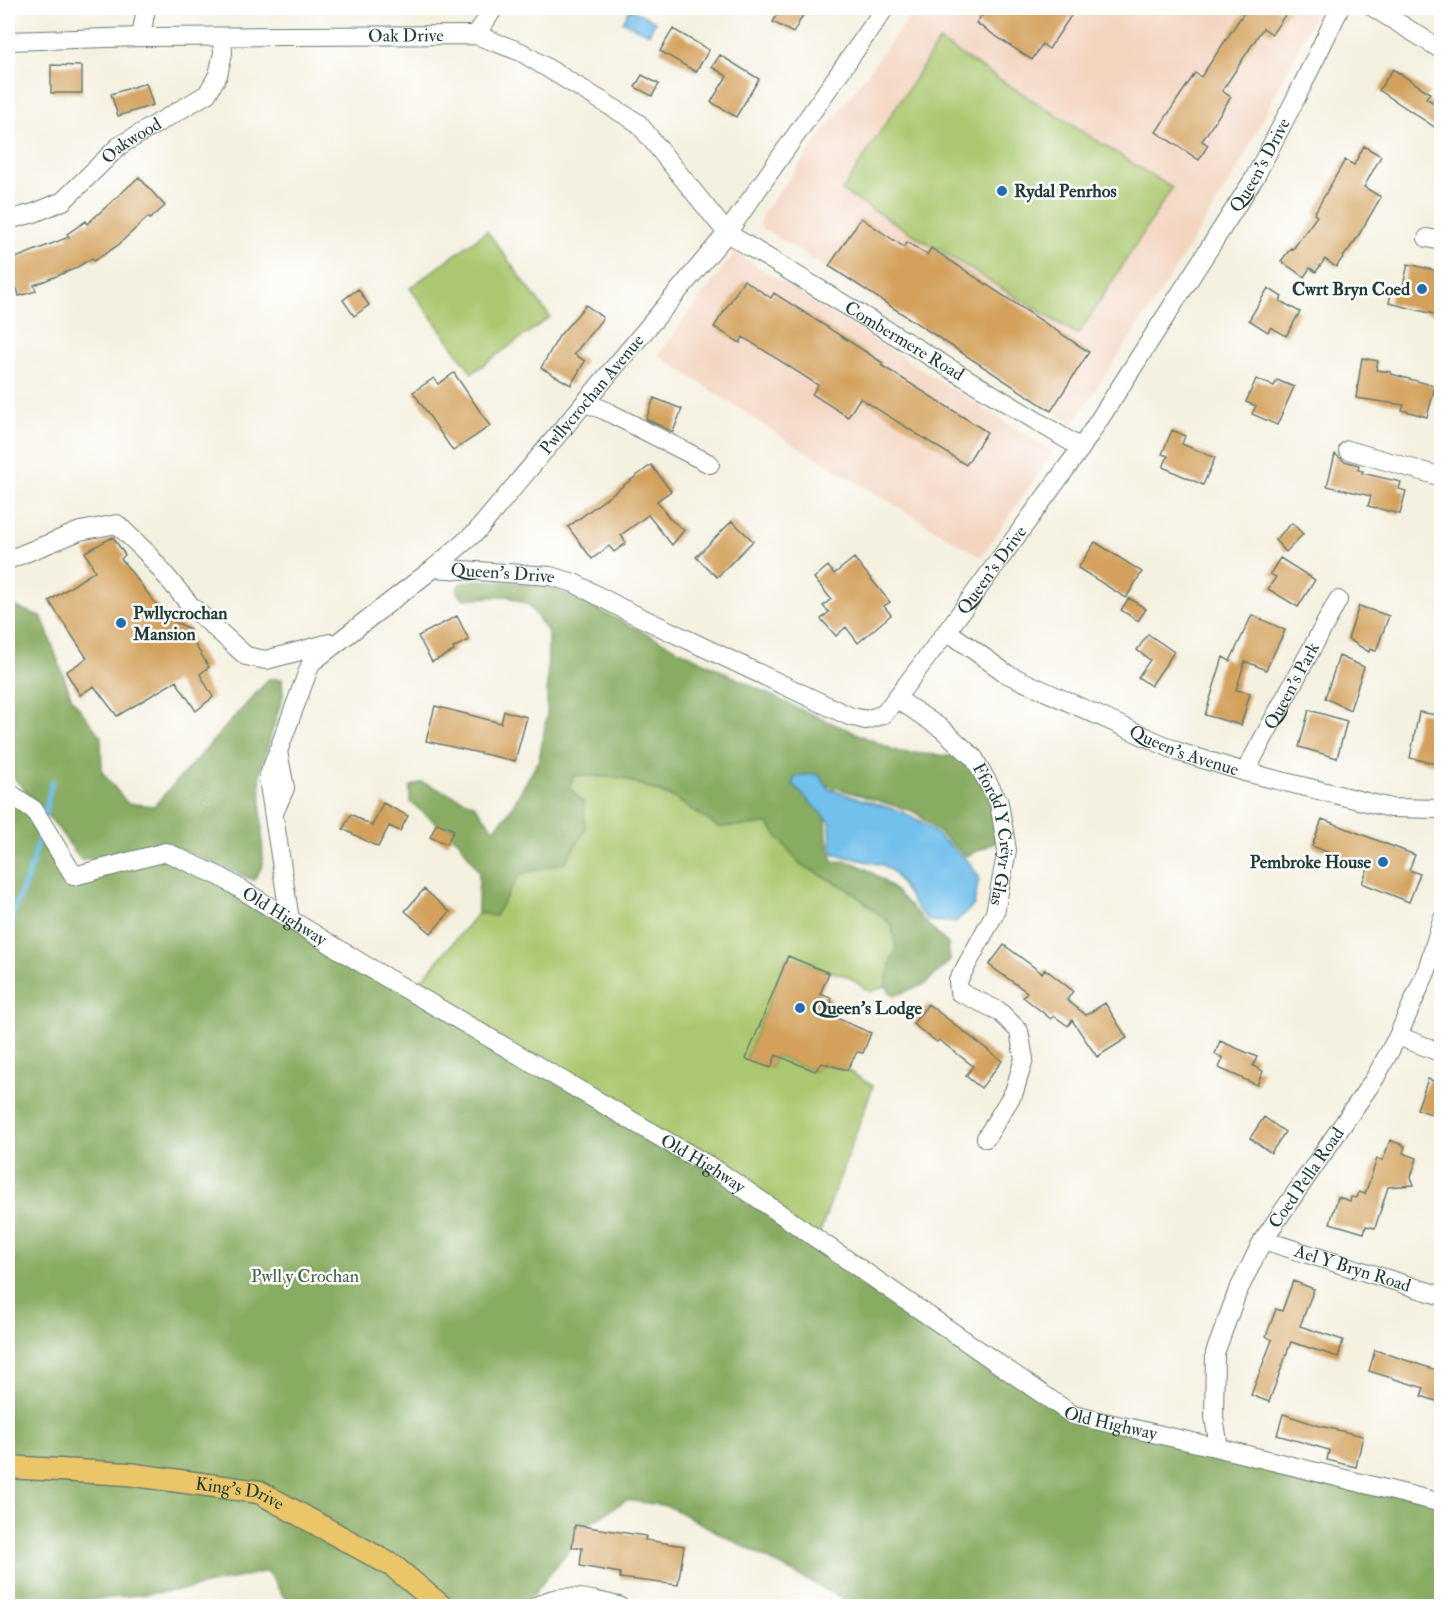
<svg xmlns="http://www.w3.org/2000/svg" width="1449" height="1614" font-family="'IM FELL Double Pica',serif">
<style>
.built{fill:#f3d4bf}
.green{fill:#abc86f;stroke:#658252;stroke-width:1.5}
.forest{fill:#88ac62;stroke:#54744b;stroke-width:1.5}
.water{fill:#72c0ec;stroke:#487e90;stroke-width:1.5}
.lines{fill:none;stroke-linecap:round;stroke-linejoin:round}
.stream{stroke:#72c0ec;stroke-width:5}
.building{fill:#d3a15c}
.minor-casing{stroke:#6a7c70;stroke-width:20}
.major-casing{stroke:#6a7c70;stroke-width:25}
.minor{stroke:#fff;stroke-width:18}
.major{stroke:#ebc669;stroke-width:22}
.poi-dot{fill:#1f6fb2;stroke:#fff;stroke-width:2}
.labels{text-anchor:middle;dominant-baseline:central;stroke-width:5;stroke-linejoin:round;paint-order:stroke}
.street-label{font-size:18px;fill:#1f3d34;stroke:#fff}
.poi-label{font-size:18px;font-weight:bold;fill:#1f3d34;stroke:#fff;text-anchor:start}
.park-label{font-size:18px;fill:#426043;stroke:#fff}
</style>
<rect width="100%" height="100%" fill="#fff"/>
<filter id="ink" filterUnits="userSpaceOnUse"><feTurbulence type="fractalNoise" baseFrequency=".0167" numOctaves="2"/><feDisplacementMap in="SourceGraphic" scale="12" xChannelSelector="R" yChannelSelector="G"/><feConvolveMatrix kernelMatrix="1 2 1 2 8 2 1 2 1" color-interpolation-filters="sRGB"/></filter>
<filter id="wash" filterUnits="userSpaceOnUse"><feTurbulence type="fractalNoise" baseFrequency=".008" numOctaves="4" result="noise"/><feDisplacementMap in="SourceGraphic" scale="24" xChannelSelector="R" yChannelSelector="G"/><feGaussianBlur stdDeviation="1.35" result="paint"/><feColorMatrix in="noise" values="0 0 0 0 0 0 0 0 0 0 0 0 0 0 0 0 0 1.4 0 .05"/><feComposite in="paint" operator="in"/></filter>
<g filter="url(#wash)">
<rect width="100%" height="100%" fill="#f4f1e0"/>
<path class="built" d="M 916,8 L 1318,8 L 1240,165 L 1157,298 L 1074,422 L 1071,422 L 762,228 L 760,224 L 761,216 Z
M 735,252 L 1053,452 L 981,557 L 774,432 L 658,355 Z"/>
<path class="green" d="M 939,41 L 1172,188 L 1078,335 L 842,191 Z
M 487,231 L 550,317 L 472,373 L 410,288 Z
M 575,775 L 623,778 L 676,799 L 718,827 L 768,824 L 800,864 L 848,889 L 892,925 L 896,950 L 890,964 L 886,986 L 870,992 L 847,976 L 823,970 L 788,956 L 746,1058 L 771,1068 L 776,1055 L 815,1071 L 822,1063 L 847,1070 L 873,1086 L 817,1240 L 411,992 L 478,913 L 479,872 L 494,830 L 507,815 Z"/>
<path class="forest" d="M 473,580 L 525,582 L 558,590 L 795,707 L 899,752 L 974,758 L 1005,838 L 966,856 L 915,812 L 804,778 L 826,814 L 827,839 L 833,861 C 840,861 849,861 856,864 C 894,881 917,917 948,944 L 950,961 L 925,984 L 893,996 L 886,986 L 890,964 L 896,950 L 892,925 L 848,889 L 800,864 L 768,824 L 718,827 L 671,796 L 623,778 L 575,775 L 569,787 L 584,803 L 585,831 L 564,863 L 520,874 L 495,916 L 478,913 L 479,872 L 459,841 L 410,802 L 410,787 L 422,782 L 474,804 L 494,830 L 507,815 L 539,760 L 547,715 L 548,632 L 529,605 L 507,596 L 464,599 L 457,592 L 459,584 Z
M 8,604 L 42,617 L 72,699 L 101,737 L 102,772 L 127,803 L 154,806 L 269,679 L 282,679 L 283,695 L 260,773 L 263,865 L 254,880 L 166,843 L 81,860 L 54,823 L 14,778 L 8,773 Z
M 8,792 L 34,810 L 74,876 L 166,852 L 718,1171 L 1073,1415 L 1441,1503 L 1441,1606 L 856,1606 L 668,1506 L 626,1500 L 590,1523 L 530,1599 L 491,1606 L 290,1606 L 267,1571 L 188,1589 L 67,1603 L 62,1606 L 8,1606 Z"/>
<path class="water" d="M 630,9 L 655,21 L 649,34 L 623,22 Z
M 818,774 L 829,789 L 902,812 L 922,822 L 968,861 L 979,877 L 974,905 L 955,922 L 929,921 L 916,907 L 894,873 L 883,865 L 834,854 L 831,845 L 830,822 L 793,785 L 794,778 L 803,775 Z"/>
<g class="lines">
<path class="stream" d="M 44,817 L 52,781
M 8,927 L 32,865 L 41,829"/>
</g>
<g id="blocks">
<path class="building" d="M 780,8 L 807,8 L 793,33 L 773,22 Z
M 987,8 L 1076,8 L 1049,49 L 1042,44 L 1032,60 L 976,23 Z
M 1247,8 L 1290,8 L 1272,34 L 1263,28 L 1222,91 L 1231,97 L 1202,141 L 1208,145 L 1199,160 L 1156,132 L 1195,73 L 1201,77 Z
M 673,29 L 709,50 L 696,72 L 660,51 Z
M 720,55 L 759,79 L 736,117 L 711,102 L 727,76 L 712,67 Z
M 51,65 L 82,66 L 82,93 L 51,93 Z
M 1393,69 L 1430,93 L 1426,98 L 1442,108 L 1442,132 L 1379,90 Z
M 642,75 L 659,84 L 652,96 L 635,87 Z
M 146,83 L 153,105 L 118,116 L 111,94 Z
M 1364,146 L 1381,156 L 1364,187 L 1381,197 L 1357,238 L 1336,267 L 1325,259 L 1316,272 L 1310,268 L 1304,277 L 1281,261 L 1291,248 L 1293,249 L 1317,216 L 1314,214 L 1345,160 L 1354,165 Z
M 139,177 L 165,206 L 150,219 L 148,217 L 117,246 L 94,261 L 92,258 L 74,269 L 34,285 L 36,291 L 19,296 L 17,289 L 8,293 L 8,261 L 69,237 L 67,234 L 86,221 L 87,224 Z
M 861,218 L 904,247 L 907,242 L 927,255 L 931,248 L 1089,352 L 1051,411 L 829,266 Z
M 1408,264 L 1442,272 L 1442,316 L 1389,303 L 1392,288 L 1402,290 Z
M 744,280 L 771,298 L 774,293 L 883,363 L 881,365 L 987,432 L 966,465 L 860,398 L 848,417 L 812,394 L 818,385 L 743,337 L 740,343 L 714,327 Z
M 1268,288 L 1282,297 L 1280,301 L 1300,312 L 1286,336 L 1271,327 L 1268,332 L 1249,320 Z
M 358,289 L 369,305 L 354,316 L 343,300 Z
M 586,305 L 603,318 L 574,354 L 585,361 L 571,385 L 541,368 L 559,336 Z
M 1362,358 L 1378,361 L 1376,370 L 1391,372 L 1391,374 L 1435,386 L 1427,417 L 1402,410 L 1404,405 L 1356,398 Z
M 454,373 L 490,426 L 453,451 L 413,392 L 434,378 L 438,384 Z
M 1256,379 L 1274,386 L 1277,380 L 1294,387 L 1277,425 L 1252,414 L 1256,406 L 1246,402 Z
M 654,398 L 682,409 L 673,432 L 646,419 Z
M 1172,430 L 1185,436 L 1182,444 L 1215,458 L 1203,485 L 1163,467 L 1168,456 L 1162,454 Z
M 1335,454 L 1344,461 L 1359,465 L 1358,470 L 1363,471 L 1362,473 L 1401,482 L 1399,489 L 1406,491 L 1400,514 L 1368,506 L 1371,496 L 1327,486 Z
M 651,465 L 671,491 L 657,501 L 669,518 L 684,530 L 672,545 L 648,515 L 621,535 L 626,543 L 614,552 L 609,546 L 592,559 L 568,527 Z
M 732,521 L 753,541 L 717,577 L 696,557 Z
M 1292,523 L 1303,534 L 1286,552 L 1275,540 Z
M 113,537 L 125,555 L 121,559 L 167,618 L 190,629 L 191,638 L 209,667 L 200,674 L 213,697 L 196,711 L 176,681 L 117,716 L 94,686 L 80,695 L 66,672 L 87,658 L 49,601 L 95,571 L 85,552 Z
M 1095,542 L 1142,572 L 1126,598 L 1078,568 Z
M 854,558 L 890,602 L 884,606 L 891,615 L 858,643 L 846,627 L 836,636 L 821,619 L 829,612 L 823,606 L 831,599 L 814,578 L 828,566 L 834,574 Z
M 1280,558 L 1315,580 L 1298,607 L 1268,589 L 1276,577 L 1270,574 Z
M 1129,598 L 1146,609 L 1138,621 L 1121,610 Z
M 1359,606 L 1389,616 L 1376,651 L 1370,649 L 1369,652 L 1348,639 Z
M 1252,615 L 1285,630 L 1266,670 L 1245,661 L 1236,690 L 1250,693 L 1241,725 L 1205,715 L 1223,657 L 1230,661 Z
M 457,616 L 469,640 L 453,648 L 454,651 L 432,662 L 418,636 Z
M 1148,634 L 1174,652 L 1151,686 L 1138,677 L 1150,660 L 1137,650 Z
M 1339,656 L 1364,667 L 1350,710 L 1325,698 Z
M 435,706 L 501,723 L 504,711 L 527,717 L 515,761 L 426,741 Z
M 1309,710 L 1347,721 L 1337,758 L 1299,747 Z
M 1419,712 L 1442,716 L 1442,765 L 1410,758 Z
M 383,803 L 408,816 L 400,831 L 389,826 L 378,847 L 343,829 L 351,814 L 372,826 Z
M 1322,819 L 1415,855 L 1409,870 L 1420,874 L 1409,902 L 1362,883 L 1368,868 L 1312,846 Z
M 437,823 L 454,830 L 447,844 L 430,837 Z
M 424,889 L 450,912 L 431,933 L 405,911 Z
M 1004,945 L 1042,973 L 1045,969 L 1073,991 L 1067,1000 L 1086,1015 L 1105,1003 L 1127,1038 L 1097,1057 L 1072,1020 L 1068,1026 L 1054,1016 L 1051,1019 L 1023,997 L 1027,992 L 989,965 Z
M 788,956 L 829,973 L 820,994 L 831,998 L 834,1017 L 871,1033 L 863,1053 L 857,1052 L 847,1070 L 822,1063 L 815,1071 L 776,1055 L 771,1068 L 746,1059 Z
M 928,1004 L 1002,1061 L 981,1088 L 966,1076 L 973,1066 L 939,1040 L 937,1042 L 913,1024 Z
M 1220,1041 L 1257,1057 L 1253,1066 L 1263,1071 L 1257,1085 L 1219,1068 L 1223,1058 L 1215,1054 Z
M 1428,1079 L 1442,1084 L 1442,1118 L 1417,1109 Z
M 1264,1117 L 1285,1132 L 1271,1153 L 1250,1138 Z
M 1390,1140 L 1405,1146 L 1403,1153 L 1417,1158 L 1411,1177 L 1414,1185 L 1388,1187 L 1375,1228 L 1366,1226 L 1364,1233 L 1330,1223 L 1338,1197 L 1350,1201 L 1351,1197 L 1357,1198 L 1359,1192 L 1365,1194 L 1377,1159 L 1383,1160 Z
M 1293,1281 L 1314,1289 L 1300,1326 L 1343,1340 L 1338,1357 L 1291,1342 L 1269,1402 L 1251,1395 L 1272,1340 L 1266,1336 L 1276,1309 L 1282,1311 Z
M 1375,1350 L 1442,1372 L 1442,1403 L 1421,1396 L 1424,1388 L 1369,1371 Z
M 1283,1414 L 1320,1426 L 1363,1436 L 1356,1467 L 1327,1460 L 1329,1450 L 1277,1435 Z
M 575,1525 L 646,1536 L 645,1540 L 684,1546 L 678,1585 L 620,1578 L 620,1573 L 580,1566 L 582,1548 L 572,1547 Z"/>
</g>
</g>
<g filter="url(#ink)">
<use href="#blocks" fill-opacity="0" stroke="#6a7c70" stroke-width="1.5"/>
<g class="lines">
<g class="minor-casing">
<g id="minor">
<path d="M 1374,8 L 1442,50"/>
<path d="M 476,35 L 494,8"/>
<path d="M 141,37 L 146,8"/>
<path id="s1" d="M 8,41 L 141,37 L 476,35 L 521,52 L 638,123 L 727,233 L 1081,448"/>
<path id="s2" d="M 8,220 L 34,213 L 63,201 L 119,146 L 207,94 L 218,75 L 223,53 L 222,37"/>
<path d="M 1427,238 L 1442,241"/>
<path d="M 586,403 L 604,410 L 710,464"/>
<path d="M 1348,450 L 1442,477"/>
<path d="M 8,560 L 80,531 L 117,524 L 146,552 L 191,606 L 246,656 L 266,660 L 330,643"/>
<path id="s3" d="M 434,568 L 550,576 L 574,583 L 625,610 L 849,716 L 866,720 L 884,714 L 947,631 L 1081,448 L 1255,177 L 1296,98 L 1340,8"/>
<path id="s4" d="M 947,631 L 1007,674 L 1179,752 L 1245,772 L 1391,808 L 1442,809"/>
<path id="s5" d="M 896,698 L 942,729 L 974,758 L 999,803 L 1007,850 L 995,913 L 958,981 L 959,992 L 999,1011 L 1019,1031 L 1024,1059 L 1014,1092 L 986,1138"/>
<path id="s6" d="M 1245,772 L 1338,600"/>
<path id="s7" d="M 8,792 L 34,810 L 74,876 L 166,852 L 221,877 L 363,964 L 718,1171 L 1073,1415 L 1219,1448 L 1442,1503"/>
<path d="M 274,813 L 285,788 L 278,752"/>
<path id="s8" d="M 290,920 L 268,778 L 311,663 L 434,568 L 477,531 L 727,233 L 885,8"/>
<path d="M 1398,1036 L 1442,1053"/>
<path id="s9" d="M 1263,1240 L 1442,1296"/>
<path id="s10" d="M 1219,1448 L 1214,1417 L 1215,1353 L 1237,1293 L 1263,1240 L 1375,1078 L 1398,1036 L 1427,970 L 1442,920"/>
<path d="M 537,1606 C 563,1590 592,1600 619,1606"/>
</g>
</g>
<g class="major-casing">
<g id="major">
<path id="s11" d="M 8,1467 L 128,1474 L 259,1492 L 393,1566 L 441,1606"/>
</g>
</g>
<use href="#minor" class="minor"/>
<use href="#major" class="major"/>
</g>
</g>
<g class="poi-dot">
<circle cx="1002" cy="191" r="6"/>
<circle cx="1422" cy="289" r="6"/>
<circle cx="121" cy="623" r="6"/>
<circle cx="1383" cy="862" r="6"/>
<circle cx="800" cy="1008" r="6"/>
</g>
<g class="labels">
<g class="street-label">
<text stroke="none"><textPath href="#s1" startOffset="398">Oak Drive</textPath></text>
<text stroke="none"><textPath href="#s2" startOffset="150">Oakwood</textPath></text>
<text stroke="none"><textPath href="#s3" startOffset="1149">Queen's Drive</textPath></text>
<text stroke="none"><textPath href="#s1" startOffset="1002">Combermere Road</textPath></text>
<text stroke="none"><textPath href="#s8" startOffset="657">Pwllycrochan Avenue</textPath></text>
<text stroke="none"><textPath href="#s3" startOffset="663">Queen's Drive</textPath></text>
<text stroke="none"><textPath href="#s3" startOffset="69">Queen's Drive</textPath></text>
<text stroke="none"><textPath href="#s6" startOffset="98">Queen's Park</textPath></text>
<text stroke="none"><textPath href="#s4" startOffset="267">Queen's Avenue</textPath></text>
<text stroke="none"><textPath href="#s5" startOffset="180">Ffordd Y Crëyr Glas</textPath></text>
<text stroke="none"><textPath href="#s7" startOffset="339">Old Highway</textPath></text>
<text stroke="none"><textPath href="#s7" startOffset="825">Old Highway</textPath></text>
<text stroke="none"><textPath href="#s10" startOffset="294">Coed Pella Road</textPath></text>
<text stroke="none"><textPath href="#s9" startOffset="94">Ael Y Bryn Road</textPath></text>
<text stroke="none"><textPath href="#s7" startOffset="1311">Old Highway</textPath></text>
<text stroke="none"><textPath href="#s11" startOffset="234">King's Drive</textPath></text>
</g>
<g class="poi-label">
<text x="1014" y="191">Rydal Penrhos</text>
<text x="1410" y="289" text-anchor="end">Cwrt Bryn Coed</text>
<text x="133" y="613">Pwllycrochan<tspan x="133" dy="21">Mansion</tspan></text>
<text x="1371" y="862" text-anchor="end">Pembroke House</text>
<text x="812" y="1008">Queen's Lodge</text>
</g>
<g class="park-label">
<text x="305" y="1276">Pwll y Crochan</text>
</g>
</g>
<rect width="1449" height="1614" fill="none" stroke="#fff" stroke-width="30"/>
</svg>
